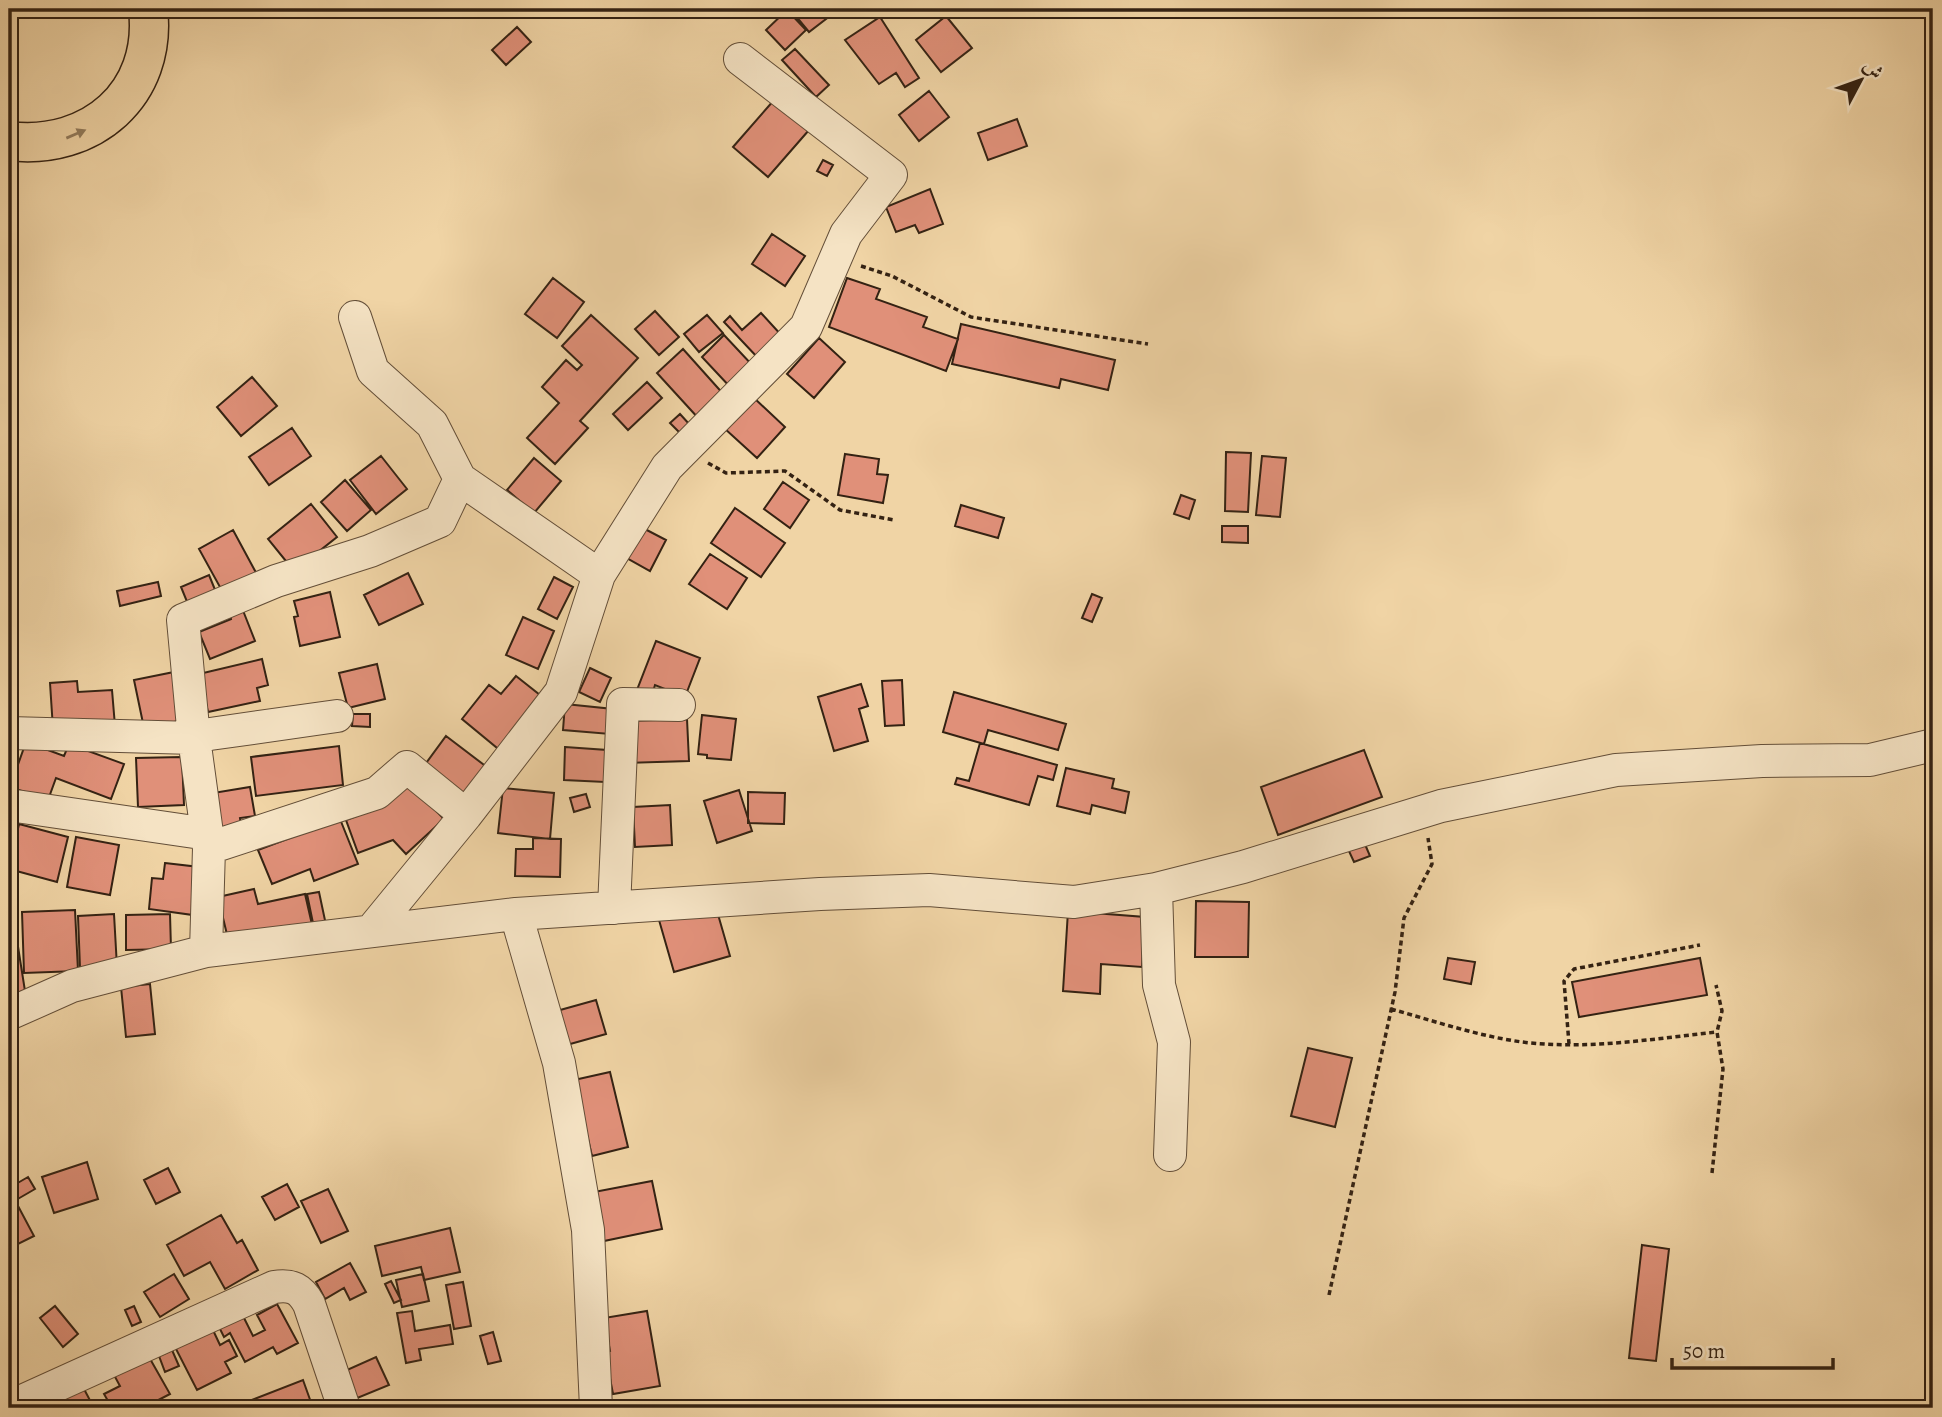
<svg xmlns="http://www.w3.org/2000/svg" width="1942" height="1417" font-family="Alegreya,Amiri,serif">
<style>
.building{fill:#e09079;stroke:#342213;stroke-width:2}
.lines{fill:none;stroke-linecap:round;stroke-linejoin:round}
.minor-casing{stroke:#634e38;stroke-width:34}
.highway-casing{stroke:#342213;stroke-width:41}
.path{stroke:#342213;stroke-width:3.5;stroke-dasharray:5 3.5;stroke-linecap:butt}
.minor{stroke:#f5e3c4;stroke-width:32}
.highway{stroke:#f0d4a5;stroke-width:38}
.oneway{fill:#927b5c}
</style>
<rect width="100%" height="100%" fill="#f0d4a5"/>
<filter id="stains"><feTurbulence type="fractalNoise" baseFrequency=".00286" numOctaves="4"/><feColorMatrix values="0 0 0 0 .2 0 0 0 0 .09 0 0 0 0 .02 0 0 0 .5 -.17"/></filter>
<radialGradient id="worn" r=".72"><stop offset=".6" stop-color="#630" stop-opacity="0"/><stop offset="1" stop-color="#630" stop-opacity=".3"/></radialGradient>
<path class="building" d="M 790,9 L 839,9 L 809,32 Z
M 787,10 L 806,30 L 785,50 L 766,30 Z
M 946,16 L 972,48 L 941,72 L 916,40 Z
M 880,17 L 919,78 L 905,87 L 896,73 L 879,84 L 845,40 Z
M 517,27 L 531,42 L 506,65 L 492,50 Z
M 795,49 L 829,85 L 816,97 L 782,60 Z
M 929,91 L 949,117 L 919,141 L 899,115 Z
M 774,100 L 809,130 L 768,177 L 733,147 Z
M 1017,119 L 1027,146 L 988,160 L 978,133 Z
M 823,160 L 833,165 L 827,176 L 817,171 Z
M 930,189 L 943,224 L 919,233 L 915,225 L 896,232 L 886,207 Z
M 772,234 L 805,256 L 785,286 L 752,264 Z
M 553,278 L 584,302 L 557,338 L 525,314 Z
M 847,278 L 880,289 L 876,299 L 927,317 L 923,327 L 958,339 L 946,371 L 829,327 Z
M 655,311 L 679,337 L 659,355 L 635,329 Z
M 761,313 L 783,337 L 759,359 L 724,322 L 730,316 L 742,330 Z
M 591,315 L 638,358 L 580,421 L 588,428 L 555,464 L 527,438 L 559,403 L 542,387 L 566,360 L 577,370 L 582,365 L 562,346 Z
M 707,315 L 723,333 L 699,352 L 684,334 Z
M 961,324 L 1115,360 L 1108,390 L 1061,379 L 1059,388 L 952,364 Z
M 724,335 L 754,367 L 732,389 L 702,357 Z
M 819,338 L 845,362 L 814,398 L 787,374 Z
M 683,349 L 726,397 L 700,420 L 657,373 Z
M 252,377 L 277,406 L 241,436 L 217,407 Z
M 647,382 L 662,398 L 628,430 L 613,414 Z
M 753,397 L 785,427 L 757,458 L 724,428 Z
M 680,414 L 690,425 L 681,434 L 670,423 Z
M 292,428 L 311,456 L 269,485 L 249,457 Z
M 1226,452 L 1251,453 L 1248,512 L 1225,511 Z
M 845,454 L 879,459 L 877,474 L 888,475 L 883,503 L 838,495 Z
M 381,456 L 407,489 L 376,514 L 350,480 Z
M 1262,456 L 1286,458 L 1280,517 L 1256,515 Z
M 534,458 L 561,481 L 534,513 L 507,490 Z
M 345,480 L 371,510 L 347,531 L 321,502 Z
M 783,482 L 809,500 L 790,528 L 764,509 Z
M 1181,495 L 1195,500 L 1189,519 L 1174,514 Z
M 311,504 L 337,537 L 294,571 L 268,539 Z
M 961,505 L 1004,518 L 998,538 L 955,526 Z
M 735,508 L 785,543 L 761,577 L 711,543 Z
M 1222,526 L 1248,526 L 1248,543 L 1222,542 Z
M 641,527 L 666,540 L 650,571 L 625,557 Z
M 233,530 L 260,580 L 226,598 L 199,549 Z
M 710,554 L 747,578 L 727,609 L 689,584 Z
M 408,573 L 423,604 L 379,625 L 364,595 Z
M 209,575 L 220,602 L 192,614 L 181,587 Z
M 554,577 L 573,587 L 557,619 L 538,609 Z
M 158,582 L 161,596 L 120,606 L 117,591 Z
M 330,592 L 340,637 L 300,646 L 294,617 L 298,616 L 294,601 Z
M 1092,594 L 1102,598 L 1092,622 L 1082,618 Z
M 242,608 L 255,641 L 210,659 L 199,632 L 231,619 L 230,613 Z
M 523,617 L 554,631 L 538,669 L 506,655 Z
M 656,641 L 700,658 L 685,697 L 655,685 L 652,695 L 637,690 Z
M 262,659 L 268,685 L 257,688 L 260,701 L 208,712 L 199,674 Z
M 377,664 L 385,699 L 348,708 L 339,673 Z
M 590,668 L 611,678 L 600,702 L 579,692 Z
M 174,672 L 184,720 L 144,728 L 134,680 Z
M 516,676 L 545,699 L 502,752 L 462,719 L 489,685 L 501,694 Z
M 902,680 L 904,725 L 885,726 L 882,681 Z
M 77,681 L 78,692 L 112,690 L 115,726 L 53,729 L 50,683 Z
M 861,684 L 868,706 L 859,709 L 868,741 L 834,751 L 818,697 Z
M 954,692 L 1066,724 L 1058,750 L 988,730 L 984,744 L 943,732 Z
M 565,704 L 613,709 L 610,734 L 563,730 Z
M 353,714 L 370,714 L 370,727 L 352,726 Z
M 702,715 L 736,719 L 731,760 L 707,758 L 707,755 L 698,754 Z
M 687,719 L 689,761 L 625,763 L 624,721 Z
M 446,736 L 492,771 L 467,805 L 421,770 Z
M 26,742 L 64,756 L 69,744 L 124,764 L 111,799 L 56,778 L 48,800 L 10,787 Z
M 980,743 L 1057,765 L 1053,780 L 1038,776 L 1029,805 L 955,784 L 957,778 L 969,781 Z
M 339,746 L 343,785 L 256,796 L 251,757 Z
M 565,747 L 607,750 L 605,782 L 564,780 Z
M 1364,750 L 1382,797 L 1278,835 L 1261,787 Z
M 182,757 L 184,805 L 138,807 L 136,758 Z
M 1066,768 L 1114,779 L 1112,788 L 1129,792 L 1125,813 L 1092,805 L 1090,814 L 1057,806 Z
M 408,782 L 444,819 L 406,854 L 393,840 L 358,853 L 346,820 L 383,806 Z
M 250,787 L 255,816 L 240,818 L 242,830 L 220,833 L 213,793 Z
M 503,788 L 554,793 L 550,839 L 498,833 Z
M 739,790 L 752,831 L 717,843 L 704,801 Z
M 748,792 L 785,793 L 784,824 L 748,823 Z
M 586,794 L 590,807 L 574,812 L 570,798 Z
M 670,805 L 672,845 L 635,847 L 633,807 Z
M 340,819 L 358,864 L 314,881 L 310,869 L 272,884 L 258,850 Z
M 19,824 L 68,837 L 57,882 L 9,869 Z
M 76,837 L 119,845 L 110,895 L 67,887 Z
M 533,838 L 561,839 L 560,877 L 515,876 L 516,849 L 533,849 Z
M 1364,842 L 1370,856 L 1354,862 L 1348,849 Z
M 165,863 L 199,867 L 193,915 L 149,909 L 152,878 L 163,879 Z
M 254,889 L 258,904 L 305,894 L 313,929 L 230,947 L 218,897 Z
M 319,892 L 326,925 L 314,928 L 307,894 Z
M 1196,901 L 1249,902 L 1248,957 L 1195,957 Z
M 715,904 L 730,956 L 674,972 L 659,920 Z
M 75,910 L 78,971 L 24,973 L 22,912 Z
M 1068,911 L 1145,917 L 1142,967 L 1101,964 L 1100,994 L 1063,991 Z
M 114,914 L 117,967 L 80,968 L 78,916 Z
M 170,914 L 171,949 L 126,950 L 126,915 Z
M 16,934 L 25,991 L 9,994 L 9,935 Z
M 1448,958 L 1475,962 L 1471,984 L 1444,979 Z
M 1700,958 L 1707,995 L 1579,1017 L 1572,982 Z
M 150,984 L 155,1034 L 126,1037 L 121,987 Z
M 596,1000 L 606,1034 L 563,1046 L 553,1012 Z
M 1308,1048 L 1352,1058 L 1335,1127 L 1291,1116 Z
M 610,1072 L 628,1147 L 592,1156 L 574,1080 Z
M 87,1162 L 98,1199 L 54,1213 L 42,1177 Z
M 168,1168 L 180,1192 L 156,1204 L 144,1180 Z
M 28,1177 L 35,1189 L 16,1200 L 9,1188 Z
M 652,1181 L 662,1229 L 604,1241 L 594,1192 Z
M 287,1184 L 299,1207 L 275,1220 L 262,1197 Z
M 9,1189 L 34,1236 L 16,1245 L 9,1232 Z
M 328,1189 L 348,1231 L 321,1243 L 301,1201 Z
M 221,1215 L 237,1243 L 242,1240 L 258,1270 L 225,1289 L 210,1262 L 184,1276 L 167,1245 Z
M 450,1228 L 460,1272 L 424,1280 L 421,1267 L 382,1276 L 375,1246 Z
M 1642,1245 L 1669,1249 L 1656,1361 L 1629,1358 Z
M 350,1263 L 366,1292 L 350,1300 L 344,1288 L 325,1299 L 316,1282 Z
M 174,1274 L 189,1299 L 160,1317 L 144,1292 Z
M 423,1274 L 429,1301 L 402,1307 L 396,1280 Z
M 391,1281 L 401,1300 L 394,1303 L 385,1284 Z
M 463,1282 L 471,1326 L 454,1329 L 446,1285 Z
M 277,1304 L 298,1343 L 277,1354 L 273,1347 L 245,1362 L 230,1333 L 224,1337 L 219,1327 L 242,1314 L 253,1336 L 265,1330 L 257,1315 Z
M 55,1306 L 78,1334 L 63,1347 L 40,1318 Z
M 134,1306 L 141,1322 L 132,1326 L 125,1310 Z
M 412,1311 L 415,1331 L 450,1325 L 453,1344 L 419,1349 L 421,1360 L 406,1363 L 397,1313 Z
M 647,1311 L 660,1386 L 613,1394 L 605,1352 L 610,1351 L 604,1318 Z
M 212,1328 L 220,1345 L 229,1340 L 237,1356 L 225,1362 L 231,1373 L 197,1390 L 175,1347 Z
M 493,1332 L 501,1361 L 488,1364 L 480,1336 Z
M 172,1350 L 179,1366 L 165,1372 L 159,1356 Z
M 149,1357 L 170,1394 L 143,1408 L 112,1408 L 104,1394 L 120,1386 L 114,1375 Z
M 376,1357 L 389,1385 L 350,1401 L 338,1374 Z
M 303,1380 L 313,1408 L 231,1408 Z
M 84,1389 L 94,1408 L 60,1408 L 57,1402 Z"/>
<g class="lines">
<g class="minor-casing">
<path id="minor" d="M 355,317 L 373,371 L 432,424 L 460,479 L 599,575
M 9,733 L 194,738 L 210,734 L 337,716
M 9,805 L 208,834
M 209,848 L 377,793 L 407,767 L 466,815
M 1156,889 L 1159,985 L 1174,1042 L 1170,1155
M 614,908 L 623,704 L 679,705
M 516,914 L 820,894 L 929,890 L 1074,902 L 1156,889 L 1243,867 L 1441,806 L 1616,770 L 1762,761 L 1870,760 L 1933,745
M 371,931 L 466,815 L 561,692 L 599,575 L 667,467 L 806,327 L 846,234 L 891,175 L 740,59
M 206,951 L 209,848 L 194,738 L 183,620 L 276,581 L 370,551 L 440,521 L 460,479
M 9,1014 L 72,986 L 206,951 L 516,914 L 559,1063 L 588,1230 L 596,1408
M 9,1407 L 274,1287 C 292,1284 301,1289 309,1304 L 344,1408"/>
</g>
<g class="highway-casing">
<path id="highway" d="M 9,141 C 91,151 158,94 148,9"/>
</g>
<path class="path" d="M 861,266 L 892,276 L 971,317 L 1148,344
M 708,463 L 726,473 L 785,471 L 840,510 L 894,520
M 1391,1009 C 1434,1021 1478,1036 1522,1042 C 1586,1050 1653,1039 1717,1032
M 1569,1044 L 1564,981 L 1574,969 L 1700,945
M 1712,1173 L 1723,1069 L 1717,1032 L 1722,1011 L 1716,985
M 1329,1295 L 1395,992 L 1404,918 L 1432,864 L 1428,838"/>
<use href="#minor" class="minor"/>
<use href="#highway" class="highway"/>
</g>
<defs><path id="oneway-solid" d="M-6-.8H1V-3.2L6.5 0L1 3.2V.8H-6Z" transform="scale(1.75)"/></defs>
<use class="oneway" href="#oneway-solid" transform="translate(76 134) rotate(-23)"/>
<rect width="1942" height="1417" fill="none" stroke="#f0d4a5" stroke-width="35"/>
<rect x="10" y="10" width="1921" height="1396" fill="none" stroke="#342213" stroke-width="3.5"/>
<rect x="18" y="18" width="1907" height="1382" fill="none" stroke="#342213" stroke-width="2"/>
<g transform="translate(1861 80) rotate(49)" stroke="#f5e3c4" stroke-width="5" paint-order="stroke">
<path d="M0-5L12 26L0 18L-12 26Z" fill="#342213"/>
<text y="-10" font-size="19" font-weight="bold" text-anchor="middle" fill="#342213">ش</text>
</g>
<path d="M1672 1358v10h161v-10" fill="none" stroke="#342213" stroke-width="3.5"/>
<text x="1683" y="1358" font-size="21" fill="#342213" stroke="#f5e3c4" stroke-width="5" paint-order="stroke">50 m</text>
<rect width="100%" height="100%" filter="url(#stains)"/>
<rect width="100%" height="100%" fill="url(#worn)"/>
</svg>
